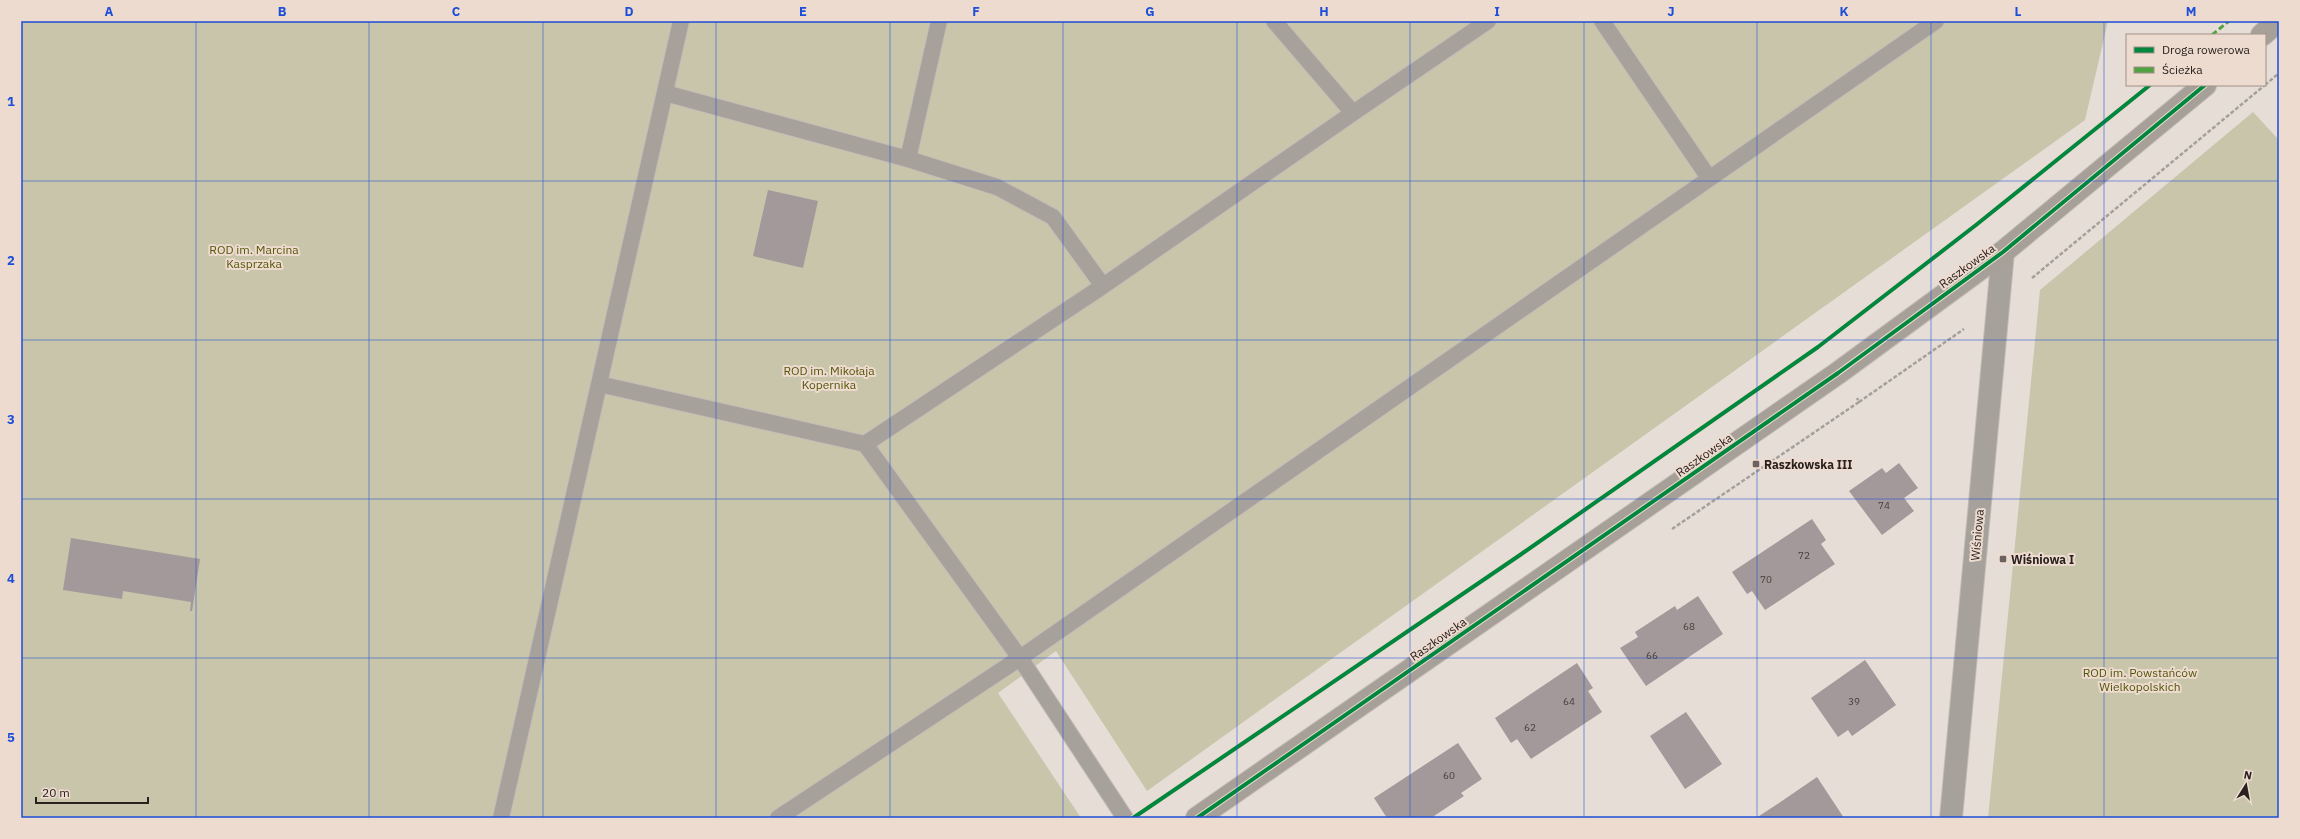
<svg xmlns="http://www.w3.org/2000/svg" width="2300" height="839" font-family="'IBM Plex Sans',sans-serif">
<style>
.green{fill:#c8c5ab}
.building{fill:#a3989a}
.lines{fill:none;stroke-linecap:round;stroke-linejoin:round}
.lane-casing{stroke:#c3bcb7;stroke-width:18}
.street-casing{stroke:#c3bcb7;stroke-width:24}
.secondary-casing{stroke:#c3bcb7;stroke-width:24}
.path{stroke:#a5a09a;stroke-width:2.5;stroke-dasharray:4 2;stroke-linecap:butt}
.lane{stroke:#a6a19b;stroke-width:16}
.street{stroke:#a6a19b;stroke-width:22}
.secondary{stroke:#a6a098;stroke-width:22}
.quiet{stroke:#51a241;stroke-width:3;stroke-dasharray:6 3;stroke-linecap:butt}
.cycleway-casing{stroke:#eedbd0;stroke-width:6}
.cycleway{stroke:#00873e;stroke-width:4}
.grid{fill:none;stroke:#1d4ed8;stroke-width:1;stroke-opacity:0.55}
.poi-dot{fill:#6b635e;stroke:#eedbd0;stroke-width:1.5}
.labels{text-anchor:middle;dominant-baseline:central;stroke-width:4;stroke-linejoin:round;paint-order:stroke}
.number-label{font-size:10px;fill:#473f3c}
.park-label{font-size:12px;fill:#535607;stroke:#eedbd0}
.street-label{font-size:12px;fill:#28211d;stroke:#eedbd0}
.poi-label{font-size:12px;font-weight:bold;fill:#28211d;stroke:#eedbd0;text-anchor:start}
.neatline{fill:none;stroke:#1d4ed8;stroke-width:1.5}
.grid-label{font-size:13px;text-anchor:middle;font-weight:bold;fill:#1d4ed8}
</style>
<rect width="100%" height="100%" fill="#e7ddd7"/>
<path class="green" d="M 21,21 L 2108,21 L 2085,120 L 1147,791 L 1056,651 L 998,693 L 1081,818 L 21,818 Z
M 2253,112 L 2279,140 L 2279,818 L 1988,818 L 2040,290 Z"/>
<path class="building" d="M 768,190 L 818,201 L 803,268 L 753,256 Z
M 1899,463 L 1918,488 L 1904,498 L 1914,511 L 1882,535 L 1849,491 L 1882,468 L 1886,473 Z
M 1812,519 L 1826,540 L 1821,544 L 1835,564 L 1765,610 L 1752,591 L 1747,594 L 1732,572 Z
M 71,538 L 200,559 L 192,611 L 190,611 L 191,602 L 123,591 L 122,599 L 63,590 Z
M 1698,596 L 1723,634 L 1646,686 L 1620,648 L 1638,637 L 1635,632 L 1675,606 L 1677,610 Z
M 1865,660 L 1896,705 L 1852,736 L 1848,730 L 1838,737 L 1811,698 Z
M 1577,663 L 1593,688 L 1588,691 L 1602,712 L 1531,759 L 1517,739 L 1511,743 L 1495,718 Z
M 1686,712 L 1722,764 L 1685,789 L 1650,736 Z
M 1458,743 L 1482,779 L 1461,793 L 1464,796 L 1431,818 L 1387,818 L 1374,798 Z
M 1817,777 L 1844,818 L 1756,818 L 1779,803 Z"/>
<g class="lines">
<g class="lane-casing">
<path id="lane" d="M 939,21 L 908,159 L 997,187 L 1053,217 L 1103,286 L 1353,113
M 1274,21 L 1353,113 L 1488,21
M 1602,21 L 1709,178
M 665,93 L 908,159
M 599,384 L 865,444 L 1020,658 L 1125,818
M 865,444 L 1103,286
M 501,818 L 681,21
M 778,818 L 1020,658 L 1936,21"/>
</g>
<g class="street-casing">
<path id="street" d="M 1951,818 L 2003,252"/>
</g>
<g class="secondary-casing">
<path id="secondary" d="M 2262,35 L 2278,21
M 1197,818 L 1838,373 L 2003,252 L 2205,85"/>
</g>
<path class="path" d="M 2265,85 L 2279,73
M 2032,278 L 2265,85
M 1859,402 L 1964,329
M 1672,529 L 1859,402 L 1857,398"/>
<use href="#lane" class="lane"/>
<use href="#street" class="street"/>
<use href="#secondary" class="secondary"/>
<path class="quiet" d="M 2212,35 L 2229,21"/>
<g class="cycleway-casing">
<path id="cycleway" d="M 1133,818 L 1520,555 L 1818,347 L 1976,225 L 2150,85
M 1197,818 L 1838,373 L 2003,252 L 2205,85"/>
</g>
<use href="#cycleway" class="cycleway"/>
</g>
<path class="grid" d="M 196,21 L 196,818M 369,21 L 369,818M 543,21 L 543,818M 716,21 L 716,818M 890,21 L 890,818M 1063,21 L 1063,818M 1237,21 L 1237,818M 1410,21 L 1410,818M 1584,21 L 1584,818M 1757,21 L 1757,818M 1931,21 L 1931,818M 2104,21 L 2104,818M 21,181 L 2279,181M 21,340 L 2279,340M 21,499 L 2279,499M 21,658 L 2279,658"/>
<g class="poi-dot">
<rect x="1752" y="460" width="8" height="8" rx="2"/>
<rect x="1999" y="555" width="8" height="8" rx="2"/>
</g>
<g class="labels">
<g class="number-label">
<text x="1884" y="505">74</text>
<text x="1804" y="555">72</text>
<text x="1766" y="579">70</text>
<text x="1689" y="626">68</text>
<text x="1652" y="655">66</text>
<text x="1569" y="701">64</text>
<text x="1854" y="701">39</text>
<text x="1530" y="727">62</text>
<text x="1449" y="775">60</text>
</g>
<g class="park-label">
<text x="254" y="249">ROD im. Marcina<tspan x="254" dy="14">Kasprzaka</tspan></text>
<text x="829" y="370">ROD im. Mikołaja<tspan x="829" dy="14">Kopernika</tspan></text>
<text x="2140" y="672">ROD im. Powstańców<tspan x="2140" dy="14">Wielkopolskich</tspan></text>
</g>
<g class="street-label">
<text transform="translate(1967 266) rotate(-36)">Raszkowska</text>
<text transform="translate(1704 455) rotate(-35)">Raszkowska</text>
<text transform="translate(1977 535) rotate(-85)">Wiśniowa</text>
<text transform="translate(1438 639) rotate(-35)">Raszkowska</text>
</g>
<g class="poi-label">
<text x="1764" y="464">Raszkowska III</text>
<text x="2011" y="559">Wiśniowa I</text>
</g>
</g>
<rect width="2300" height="839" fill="none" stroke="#eedbd0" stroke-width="44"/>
<rect x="2126" y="34" width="140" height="52" fill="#eedbd0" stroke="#9f9188"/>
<rect x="2134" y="47" width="20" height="6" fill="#00873e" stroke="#9f9188"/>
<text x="2162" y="54" font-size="12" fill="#28211d">Droga rowerowa</text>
<rect x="2134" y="67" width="20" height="6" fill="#51a241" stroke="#9f9188"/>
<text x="2162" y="74" font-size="12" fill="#28211d">Ścieżka</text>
<g transform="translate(2246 785) rotate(11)" stroke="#eedbd0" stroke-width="3" paint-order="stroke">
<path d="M0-3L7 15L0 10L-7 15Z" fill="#28211d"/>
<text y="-6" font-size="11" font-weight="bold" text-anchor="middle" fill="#28211d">N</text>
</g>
<path d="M36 797v6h112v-6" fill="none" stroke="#28211d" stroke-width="2"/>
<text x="42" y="797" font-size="12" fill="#28211d" stroke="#eedbd0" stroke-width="3" paint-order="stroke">20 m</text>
<rect x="22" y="22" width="2256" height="795" class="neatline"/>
<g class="grid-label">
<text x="109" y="16">A</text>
<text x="282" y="16">B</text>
<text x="456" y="16">C</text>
<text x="629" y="16">D</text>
<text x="803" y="16">E</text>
<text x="976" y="16">F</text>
<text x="1150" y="16">G</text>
<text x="1324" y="16">H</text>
<text x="1497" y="16">I</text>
<text x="1671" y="16">J</text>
<text x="1844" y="16">K</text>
<text x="2018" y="16">L</text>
<text x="2191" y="16">M</text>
<text x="11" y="106">1</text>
<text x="11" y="265">2</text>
<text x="11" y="424">3</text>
<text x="11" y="583">4</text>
<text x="11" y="742">5</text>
</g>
</svg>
